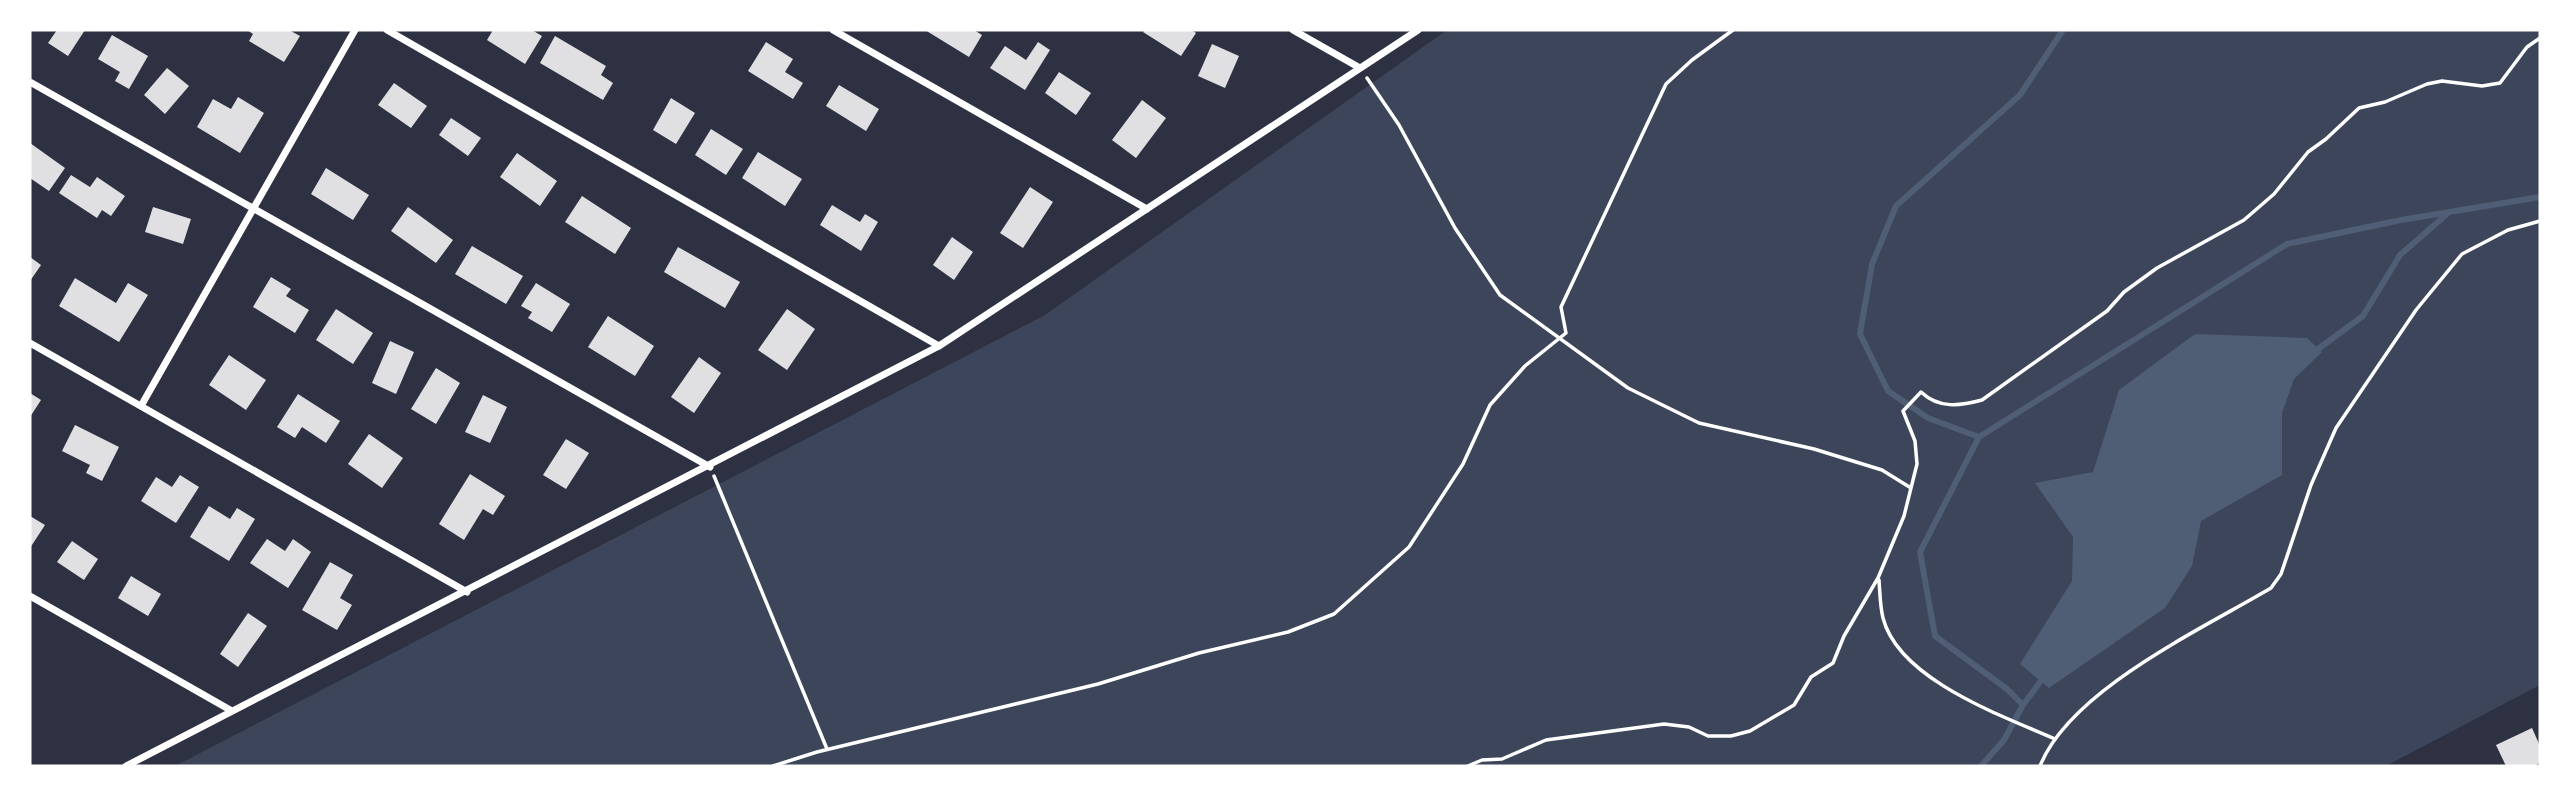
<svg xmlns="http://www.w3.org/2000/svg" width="2570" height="796" font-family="'DM Sans',sans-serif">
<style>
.green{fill:#3c4559}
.water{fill:#4f5d75}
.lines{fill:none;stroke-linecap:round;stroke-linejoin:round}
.stream{stroke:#4f5d75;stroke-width:6}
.building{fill:#e0e0e3}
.path{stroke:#fff;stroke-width:3.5}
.minor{stroke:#fff;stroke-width:7}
</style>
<rect width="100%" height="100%" fill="#2d3142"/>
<path class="green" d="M 1447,30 L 2540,30 L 2540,685 L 2386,766 L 175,766 L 1045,315 Z"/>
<path class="water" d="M 2195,334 L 2307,338 L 2322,352 L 2294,379 L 2282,413 L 2282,475 L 2201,521 L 2192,566 L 2165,608 L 2049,688 L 2020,664 L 2072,581 L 2073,537 L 2035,483 L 2093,472 L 2119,390 Z"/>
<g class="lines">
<path class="stream" d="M 2314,352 L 2363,316 L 2400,255 L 2447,214
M 1979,437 L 1928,418 L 1888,391 L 1860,334 L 1872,264 L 1896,206 L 2020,95 L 2063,30
M 2023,705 L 2046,674
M 1981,766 L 2004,740 L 2023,705 L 2007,689 L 1935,636 L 1920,552 L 1979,437 L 2287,244 L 2401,220 L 2540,197"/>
</g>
<path class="building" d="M 57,30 L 85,30 L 68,56 L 48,43 Z
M 247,30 L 289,30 L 300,36 L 284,62 L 249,41 L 253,34 Z
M 493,30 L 532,30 L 542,36 L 525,64 L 487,40 Z
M 925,30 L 974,30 L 982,35 L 969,57 Z
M 1145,30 L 1192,30 L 1196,33 L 1181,56 L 1143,32 Z
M 112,35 L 148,56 L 129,89 L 115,81 L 120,72 L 98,59 Z
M 555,36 L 606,66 L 601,75 L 613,83 L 603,100 L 540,63 Z
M 766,42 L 793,59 L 785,72 L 803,83 L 793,99 L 748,71 Z
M 1038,42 L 1050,50 L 1025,90 L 990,68 L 1005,46 L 1026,60 Z
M 1212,44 L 1239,56 L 1225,88 L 1198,76 Z
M 167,68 L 189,86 L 165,114 L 144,95 Z
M 1059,72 L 1091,93 L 1076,115 L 1045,93 Z
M 394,83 L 427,106 L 411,128 L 378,105 Z
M 839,85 L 879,109 L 866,131 L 826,106 Z
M 238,97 L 264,113 L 240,153 L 197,127 L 213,99 L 231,109 Z
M 671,98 L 695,113 L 676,144 L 653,130 Z
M 1142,100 L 1166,118 L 1136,158 L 1112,140 Z
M 451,118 L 481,138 L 468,156 L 439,135 Z
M 711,129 L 743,149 L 726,175 L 695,155 Z
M 30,143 L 65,168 L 49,191 L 30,178 Z
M 758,152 L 802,179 L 785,206 L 742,178 Z
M 517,153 L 557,181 L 540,206 L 500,177 Z
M 326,168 L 369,195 L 353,220 L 311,194 Z
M 71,175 L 90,187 L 97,177 L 125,196 L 111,216 L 102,210 L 97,218 L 59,193 Z
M 1030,187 L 1053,202 L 1023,248 L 1000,233 Z
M 582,196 L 631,228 L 615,254 L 565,222 Z
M 832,205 L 860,222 L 865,214 L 878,222 L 861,251 L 820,225 Z
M 153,207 L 191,219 L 183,244 L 145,232 Z
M 408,207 L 453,240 L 436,263 L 391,231 Z
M 952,237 L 973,252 L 954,280 L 933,265 Z
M 472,246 L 523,276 L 506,304 L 455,274 Z
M 678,247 L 740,282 L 725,308 L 664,272 Z
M 30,257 L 41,265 L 30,281 Z
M 271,277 L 291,289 L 286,296 L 309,310 L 295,333 L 253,307 Z
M 75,278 L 116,303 L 128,283 L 148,295 L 119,342 L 59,306 Z
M 536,283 L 570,304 L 552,332 L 528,318 L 532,312 L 521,306 Z
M 336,309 L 373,333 L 353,364 L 316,340 Z
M 787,309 L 815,329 L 787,370 L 758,350 Z
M 608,316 L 654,346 L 635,376 L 588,347 Z
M 390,341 L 414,352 L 396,394 L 372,383 Z
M 229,355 L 266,380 L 246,410 L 209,385 Z
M 699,357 L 721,373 L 694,413 L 671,397 Z
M 436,368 L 460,383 L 436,424 L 411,409 Z
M 30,393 L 41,400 L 30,417 Z
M 298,394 L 340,421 L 326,443 L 302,427 L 295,438 L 277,427 Z
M 483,395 L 507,407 L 490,443 L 465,432 Z
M 75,425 L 119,447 L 102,481 L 86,473 L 90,465 L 62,451 Z
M 369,434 L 403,458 L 382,488 L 348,464 Z
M 566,439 L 589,453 L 566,489 L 543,475 Z
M 470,474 L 505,496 L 493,515 L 483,509 L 464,540 L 439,524 Z
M 180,475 L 199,487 L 176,523 L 141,501 L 156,477 L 172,487 Z
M 209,506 L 230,519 L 237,508 L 255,519 L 229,561 L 190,537 Z
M 30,516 L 45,525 L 30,548 Z
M 267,539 L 285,551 L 293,539 L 311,552 L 288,588 L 250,563 Z
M 72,541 L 98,559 L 84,580 L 57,562 Z
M 330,562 L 353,575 L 340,598 L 352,605 L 337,630 L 302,610 Z
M 131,576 L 161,594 L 148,616 L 118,598 Z
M 248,613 L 267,626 L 238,667 L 220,654 Z
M 2532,728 L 2540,746 L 2540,763 L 2534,766 L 2506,766 L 2496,745 Z"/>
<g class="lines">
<path class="path" d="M 1367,78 L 1399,125 L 1455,228 L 1500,295 L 1628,388 L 1699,423 L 1814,449 L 1882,470 L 1911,488
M 714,476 L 827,749
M 1879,580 C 1880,593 1880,606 1883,618 C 1899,680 2003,716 2055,739
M 773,766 L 817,752 L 1098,684 L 1199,653 L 1288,632 L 1334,614 L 1409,547 L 1463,464 L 1490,405 L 1525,366 L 1566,333 L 1561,307 L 1666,84 L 1692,60 L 1733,30
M 1468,766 L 1482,760 L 1502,759 L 1546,740 L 1664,724 L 1689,727 L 1708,736 L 1731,736 L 1750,731 L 1794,705 L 1811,677 L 1833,663 L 1844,636 L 1878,578 L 1904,516 L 1917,464 L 1915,441 L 1903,411 L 1921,392 C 1939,409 1960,406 1982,400 L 2107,311 L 2124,292 L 2157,268 L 2244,220 L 2274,194 L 2308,152 L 2326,139 L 2359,108 L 2385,102 L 2427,84 L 2442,81 L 2482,86 L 2500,83 L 2527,47 L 2540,38
M 2040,766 C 2070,690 2202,629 2271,588 L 2281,574 L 2311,485 L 2336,428 L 2416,310 L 2462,254 L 2508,230 L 2540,221"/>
<path class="minor" d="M 387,30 L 939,346
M 833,30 L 1147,209
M 1293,30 L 1360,68
M 30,82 L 710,467
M 30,343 L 467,592
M 141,406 L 355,30
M 30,596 L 232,711
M 126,766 L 939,346 L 1418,30"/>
</g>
<rect width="2570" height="796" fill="none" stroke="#ffffff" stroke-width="63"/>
</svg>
